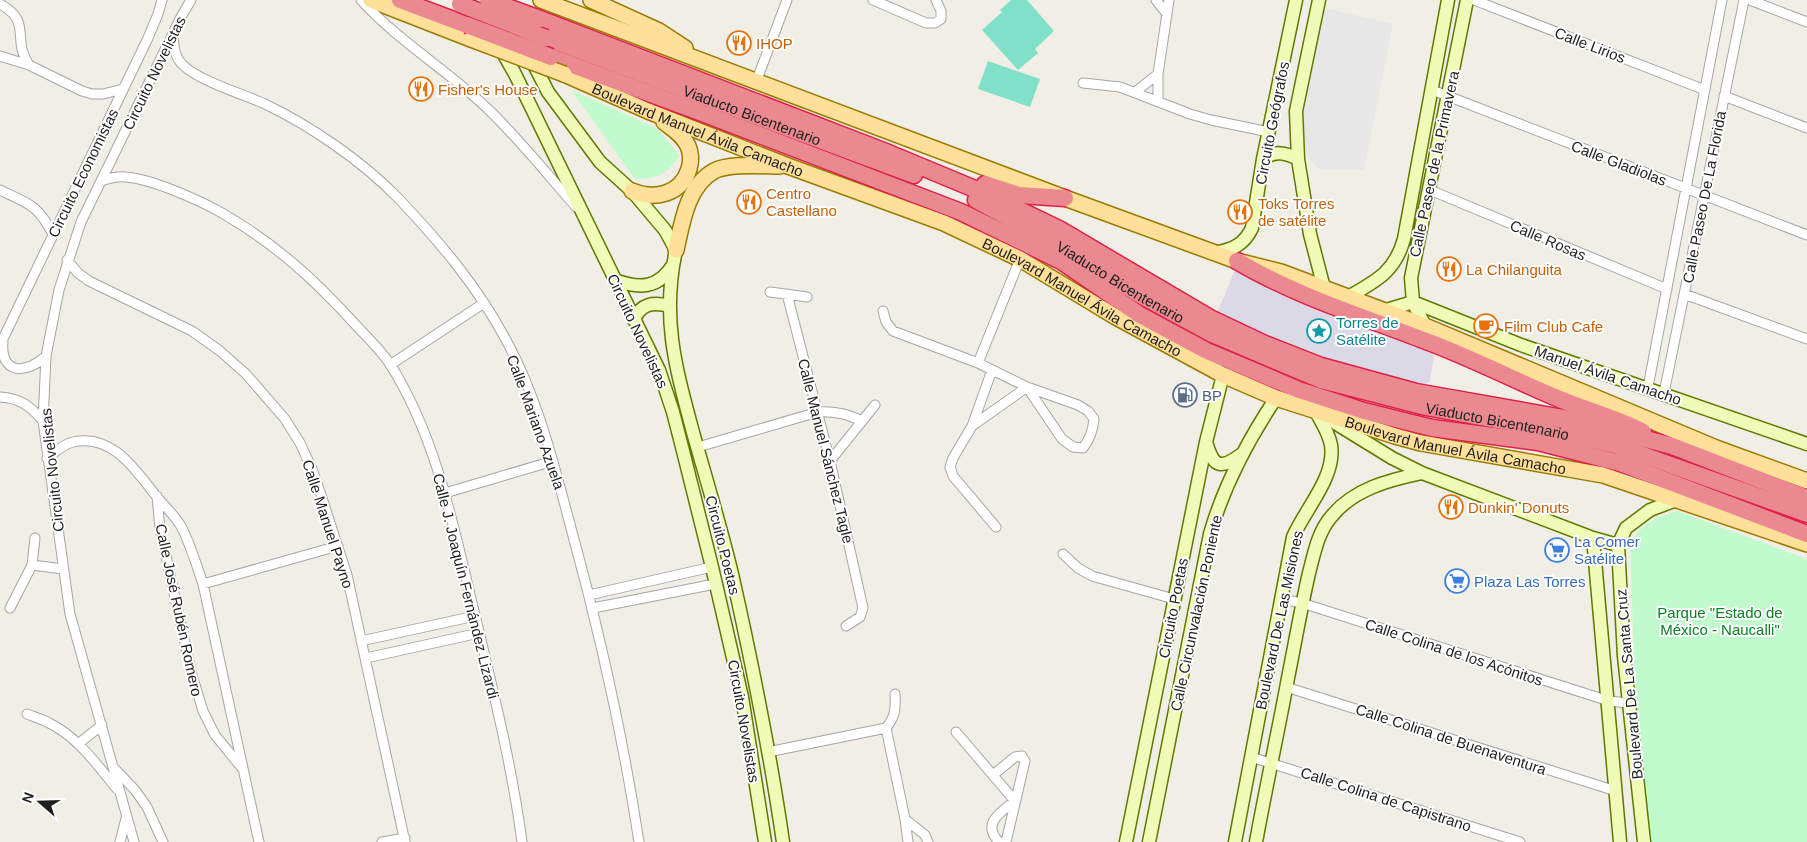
<svg xmlns="http://www.w3.org/2000/svg" width="1807" height="842" font-family="Arial,sans-serif">
<style>
.park{fill:#c1fbcd}
.pitch{fill:#80e1c8}
.parking{fill:#e7e7e7}
.plaza{fill:#dbd9e6}
.lines{fill:none;stroke-linecap:round;stroke-linejoin:round}
.street-casing{stroke:#a6a6a6;stroke-width:11}
.secondary-casing{stroke:#5e7a01;stroke-width:15}
.primary-casing{stroke:#9a7a00;stroke-width:18}
.highway-casing{stroke:#e01f49;stroke-width:19}
.street{stroke:#fff;stroke-width:9}
.secondary{stroke:#effbb7;stroke-width:12}
.primary{stroke:#ffe09b;stroke-width:15}
.highway{stroke:#ea8a90;stroke-width:16}
.primary-bridge-casing{stroke:#9a7a00;stroke-width:18;stroke-linecap:butt}
.highway-bridge-casing{stroke:#e01f49;stroke-width:19;stroke-linecap:butt}
.primary-bridge{stroke:#ffe09b;stroke-width:15}
.highway-bridge{stroke:#ea8a90;stroke-width:16}
.labels{text-anchor:middle;dominant-baseline:central;stroke-width:4;stroke-linejoin:round;paint-order:stroke}
.food-label{font-size:15px;fill:#c56008;stroke:#fff;text-anchor:start}
.street-label{font-size:15px;fill:#1f1f1f;stroke:#fff}
.culture-label{font-size:15px;fill:#0d838f;stroke:#fff;text-anchor:start}
.service-label{font-size:15px;fill:#4e5e75;stroke:#fff;text-anchor:start}
.shop-label{font-size:15px;fill:#366cbe;stroke:#fff;text-anchor:start}
.park-label{font-size:15px;fill:#088222;stroke:#fff}
</style>
<rect width="100%" height="100%" fill="#f0eee5"/>
<path class="park" d="M 571,90 L 658,129 L 679,155 C 669,174 656,179 635,179 Z
M 1677,511 L 1807,559 L 1807,842 L 1650,842 L 1635,691 L 1630,542 C 1646,521 1653,519 1677,511 Z"/>
<path class="pitch" d="M 1011,0 L 1027,0 L 1054,31 L 1035,49 L 1038,53 L 1018,70 L 982,30 L 1002,12 L 1000,10 Z
M 988,61 L 1040,79 L 1030,107 L 978,89 Z"/>
<path class="parking" d="M 1324,10 L 1333,10 L 1393,24 L 1364,170 L 1321,170 L 1307,157 L 1301,115 Z"/>
<path class="plaza" d="M 1235,270 L 1430,348 L 1434,356 L 1430,381 L 1423,386 L 1298,353 L 1217,313 Z"/>
<g class="lines">
<g class="street-casing">
<path id="street" d="M 361,0 C 399,42 449,71 489,110 C 520,140 548,175 576,207
M 873,0 L 926,23 L 935,23 L 941,19 L 941,11 L 936,0
M 1156,0 L 1167,14
M 1474,0 L 1705,90
M 1750,0 L 1807,22
M 0,4 C 33,22 11,38 29,65
M 173,35 C 174,47 174,57 184,66 C 200,81 243,94 265,104 C 311,126 362,161 398,198 C 439,241 478,287 506,340 C 538,398 555,468 572,532 C 600,634 623,737 639,842
M 0,56 L 29,65 L 82,91 L 92,94 L 103,94 L 123,89
M 756,82 L 787,0
M 1083,83 L 1120,87 L 1190,114 L 1211,120 L 1269,132
M 1432,90 L 1807,235
M 1135,92 L 1158,74
M 1724,96 L 1807,128
M 1158,101 L 1158,74 L 1169,0
M 101,181 C 110,178 117,176 126,177 C 152,179 199,200 222,213 C 274,243 313,278 353,322 C 366,336 380,349 390,364 C 438,440 454,530 475,615 C 493,690 512,766 522,842
M 0,190 C 29,204 37,204 53,234
M 1430,190 L 1667,289
M 67,260 L 78,273 L 89,281 L 192,331 L 220,351 L 246,374 L 285,419 L 300,443 L 312,469 L 321,495 L 347,575 L 405,842
M 770,292 L 807,297
M 787,294 L 830,461 L 863,608 L 860,617 L 846,626
M 1684,294 L 1807,339
M 883,311 L 886,322 L 893,331 L 978,363 L 1027,387 L 1078,405 L 1088,411 L 1094,419 C 1093,431 1090,439 1083,448 L 1073,447 L 1062,439 L 1027,387
M 3,341 C 0,376 27,374 46,356
M 0,345 L 148,38 L 158,14 L 162,0
M 978,363 L 1020,259
M 390,365 L 484,303
M 1648,387 L 1722,0
M 1664,393 L 1744,0
M 0,397 C 19,398 31,406 43,421
M 972,426 L 992,370
M 698,447 L 818,412 C 835,411 847,414 862,421
M 47,458 C 55,452 64,444 73,442 C 113,433 136,471 157,497 C 166,508 177,517 183,530 C 191,547 197,566 203,584 L 259,842
M 830,461 L 875,405
M 445,493 L 553,461
M 157,496 L 160,529 L 192,675 L 203,711 L 215,735 L 242,768
M 996,527 L 953,476 L 950,467 L 953,458 L 972,426 L 1027,387
M 1063,554 L 1078,568 L 1092,576 L 1174,599
M 32,565 L 63,569
M 203,584 L 338,546
M 589,595 L 712,567
M 1281,599 L 1302,603 L 1609,701 L 1628,703
M 10,608 L 32,565 L 35,538
M 593,608 L 715,584
M 361,641 L 475,616
M 366,658 L 479,633
M 1286,687 L 1616,791
M 27,714 C 34,717 42,719 49,723 C 78,737 97,765 117,789
M 886,728 L 905,819 L 908,842
M 956,732 L 1015,801 C 1001,812 981,823 999,842
M 78,744 L 102,725
M 768,752 L 886,728 C 895,717 896,709 895,694
M 1251,757 L 1520,842
M 114,768 L 135,790 L 147,807 L 163,842
M 993,775 L 1015,757 L 1022,756 L 1025,761 L 1006,842
M 905,819 L 925,835 L 928,842
M 120,842 L 126,818
M 134,842 L 70,614 L 43,421 L 46,356 L 59,290 L 81,222 L 181,17 L 191,0
M 382,842 L 405,838"/>
</g>
<g class="secondary-casing">
<path id="secondary" d="M 1319,0 L 1296,111 L 1298,159 L 1310,234 L 1324,288
M 499,46 L 515,74 L 659,370 L 673,412 L 683,451 L 712,567 L 742,697 L 765,842
M 530,57 L 548,92 L 600,162 L 632,191 L 665,230 L 676,250 C 661,319 676,369 694,436 C 707,482 721,528 732,574 C 752,663 770,752 783,842
M 1263,159 C 1275,150 1286,153 1298,159
M 1214,253 C 1232,250 1244,245 1252,228 L 1263,159 L 1296,0
M 615,280 C 639,289 658,289 673,265
M 1348,297 C 1376,281 1395,272 1404,239 L 1448,0
M 1383,311 L 1413,302 L 1521,345 L 1807,444
M 634,320 C 641,303 653,302 670,306
M 1425,326 L 1413,302 L 1411,278 L 1467,0
M 1327,418 L 1392,458 L 1422,473 L 1593,538 L 1618,545
M 1206,442 C 1214,469 1221,469 1242,454
M 1593,538 L 1620,842
M 1126,842 L 1206,442 L 1223,375
M 1149,842 L 1210,534 C 1224,485 1248,440 1276,398
M 1235,842 L 1293,537 C 1305,509 1336,477 1331,445 C 1329,433 1321,421 1315,410
M 1256,842 C 1266,787 1278,732 1288,678 C 1295,643 1301,608 1309,573 C 1314,554 1318,532 1331,517 C 1353,489 1389,480 1422,473
M 1644,842 L 1624,656 L 1618,545 L 1626,528 L 1650,510 L 1679,499"/>
</g>
<g class="primary-casing">
<g id="primary">
<path d="M 371,0 L 471,39"/>
<path d="M 541,0 L 1065,198 L 1237,261 L 1281,272 L 1425,326 L 1716,448 L 1807,481"/>
<path d="M 591,0 L 659,31 L 685,48"/>
<path id="s1" d="M 564,74 L 648,111 L 788,166 L 944,223 L 1020,259 L 1116,317 L 1223,375 L 1276,398 L 1395,436 L 1421,443 L 1603,475 L 1807,544"/>
<path d="M 632,191 C 654,200 681,195 689,169 C 691,162 691,153 688,146 C 683,135 673,129 664,122"/>
<path d="M 676,250 C 682,223 687,186 714,171 C 729,163 763,166 780,166"/>
</g>
</g>
<g class="highway-casing">
<g id="highway">
<path d="M 400,0 L 467,25"/>
<path d="M 540,19 L 881,150 L 982,192 L 1059,229 L 1210,318 L 1265,344 L 1321,366 L 1416,392 L 1574,420 L 1672,446 L 1807,498"/>
<path id="s2" d="M 546,38 L 914,175"/>
<path d="M 551,57 L 697,111 L 961,212 L 1061,261 L 1140,315 L 1207,351 L 1299,390 L 1364,411 L 1432,428 L 1538,442 L 1620,463 L 1807,534"/>
<path d="M 985,184 L 1019,195 L 1065,198"/>
<path id="s3" d="M 976,200 L 1064,248 L 1140,295 L 1212,334 L 1321,380 L 1426,407 L 1540,428 L 1615,445 L 1807,514"/>
<path d="M 1237,261 C 1296,296 1362,316 1426,341 C 1472,358 1516,381 1562,400 C 1589,411 1617,418 1643,432"/>
</g>
</g>
<use href="#street" class="street"/>
<use href="#secondary" class="secondary"/>
<use href="#primary" class="primary"/>
<use href="#highway" class="highway"/>
<g class="primary-bridge-casing">
<path id="primary-bridge" d="M 471,39 L 564,74"/>
</g>
<g class="highway-bridge-casing">
<path id="highway-bridge" d="M 488,0 L 540,19
M 460,4 L 546,38
M 467,25 L 551,57"/>
</g>
<use href="#primary-bridge" class="primary-bridge"/>
<use href="#highway-bridge" class="highway-bridge"/>
</g>
<defs>
<g id="restaurant-ring" transform="scale(1.25)"><circle r="9.5" fill="#fff" stroke="#e8710a" stroke-width="1.5"/><path d="M-5-6h1v4h1v-4h1v4h1v-4h1v5L-1.5 .5V6h-2V.5L-5-1ZM5-6V6H3V1.5H1.5Q1.5-4 5-6Z" fill="#e8710a"/></g>
<g id="cafe-ring" transform="scale(1.25)"><circle r="9.5" fill="#fff" stroke="#e8710a" stroke-width="1.5"/><path d="M-5.5-4.5H6V0H3Q3 3.5 0 3.5H-2.5Q-5.5 3.5-5.5 0ZM3-3.2v2h1.7v-2ZM-6 4.5H4V6H-6Z" fill="#e8710a"/></g>
<g id="sight-ring" transform="scale(1.25)"><circle r="9.5" fill="#fff" stroke="#0f9aa8" stroke-width="1.5"/><path d="M0-6L1.8-2.2L6-1.7L2.9 1.2L3.7 5.4L0 3.3L-3.7 5.4L-2.9 1.2L-6-1.7L-1.8-2.2Z" fill="#0f9aa8"/></g>
<g id="fuel-ring" transform="scale(1.25)"><circle r="9.5" fill="#fff" stroke="#5c6f8a" stroke-width="1.5"/><path d="M-5.5-6h7V0h2V4h1.3V-2.5L3-4.5l.8-.8L6-3V5H2.5V1h-1V6h-7ZM-4.2-4.7v3.2H.2V-4.7Z" fill="#5c6f8a"/></g>
<g id="supermarket-ring" transform="scale(1.25)"><circle r="9.5" fill="#fff" stroke="#3f7fe0" stroke-width="1.5"/><path d="M-6-5.5h2.5l.6 2H6L4.5 2H-2.5L-4.4-4H-6ZM-1.5 3.2a1.3 1.3 0 1 0 .1 0ZM3 3.2a1.3 1.3 0 1 0 .1 0Z" fill="#3f7fe0"/></g>
</defs>
<g fill-rule="evenodd">
<use href="#restaurant-ring" x="739" y="43"/>
<use href="#restaurant-ring" x="421" y="89"/>
<use href="#restaurant-ring" x="749" y="202"/>
<use href="#restaurant-ring" x="1240" y="212"/>
<use href="#restaurant-ring" x="1449" y="269"/>
<use href="#cafe-ring" x="1486" y="326"/>
<use href="#sight-ring" x="1319" y="331"/>
<use href="#fuel-ring" x="1185" y="395"/>
<use href="#restaurant-ring" x="1451" y="507"/>
<use href="#supermarket-ring" x="1557" y="550"/>
<use href="#supermarket-ring" x="1457" y="581"/>
</g>
<g class="labels">
<g class="food-label">
<text x="756" y="43">IHOP</text>
<text x="438" y="89">Fisher's House</text>
<text x="766" y="193">Centro<tspan x="766" dy="17">Castellano</tspan></text>
<text x="1258" y="203">Toks Torres<tspan x="1258" dy="17">de satélite</tspan></text>
<text x="1466" y="269">La Chilanguita</text>
<text x="1504" y="326">Film Club Cafe</text>
<text x="1468" y="507">Dunkin' Donuts</text>
</g>
<g class="street-label">
<text transform="translate(1590 45) rotate(21)">Calle Lirios</text>
<text transform="translate(154 73) rotate(-64)">Circuito Novelistas</text>
<text stroke="none"><textPath href="#s2" startOffset="220">Viaducto Bicentenario</textPath></text>
<text transform="translate(1272 123) rotate(-79)">Circuito Geógrafos</text>
<text stroke="none"><textPath href="#s1" startOffset="145">Boulevard Manuel Ávila Camacho</textPath></text>
<text transform="translate(1619 163) rotate(21)">Calle Gladiolas</text>
<text transform="translate(1434 164) rotate(-78)">Calle Paseo de la Primavera</text>
<text transform="translate(83 173) rotate(-64)">Circuito Economistas</text>
<text transform="translate(1704 197) rotate(-79)">Calle Paseo De La Florida</text>
<text transform="translate(1548 240) rotate(23)">Calle Rosas</text>
<text stroke="none"><textPath href="#s3" startOffset="166">Viaducto Bicentenario</textPath></text>
<text stroke="none"><textPath href="#s1" startOffset="565">Boulevard Manuel Ávila Camacho</textPath></text>
<text transform="translate(638 331) rotate(65)">Circuito Novelistas</text>
<text transform="translate(1608 375) rotate(19)">Manuel Ávila Camacho</text>
<text stroke="none"><textPath href="#s3" startOffset="571">Viaducto Bicentenario</textPath></text>
<text transform="translate(536 422) rotate(70)">Calle Mariano Azuela</text>
<text stroke="none"><textPath href="#s1" startOffset="970">Boulevard Manuel Ávila Camacho</textPath></text>
<text transform="translate(826 451) rotate(76)">Calle Manuel Sánchez Tagle</text>
<text transform="translate(52 470) rotate(-96)">Circuito Novelistas</text>
<text transform="translate(328 524) rotate(72)">Calle Manuel Payno</text>
<text transform="translate(723 545) rotate(76)">Circuito Poetas</text>
<text transform="translate(466 586) rotate(76)">Calle J. Joaquín Fernández Lizardi</text>
<text transform="translate(1173 608) rotate(-79)">Circuito Poetas</text>
<text transform="translate(179 610) rotate(78)">Calle José Rubén Romero</text>
<text transform="translate(1196 613) rotate(-78)">Calle Circunvalación Poniente</text>
<text transform="translate(1279 620) rotate(-78)">Boulevard De Las Misiones</text>
<text transform="translate(1454 652) rotate(18)">Calle Colina de los Acónitos</text>
<text transform="translate(1629 684) rotate(-95)">Boulevard De La Santa Cruz</text>
<text transform="translate(744 721) rotate(80)">Circuito Novelistas</text>
<text transform="translate(1451 739) rotate(18)">Calle Colina de Buenaventura</text>
<text transform="translate(1386 799) rotate(18)">Calle Colina de Capistrano</text>
</g>
<g class="culture-label">
<text x="1336" y="322">Torres de<tspan x="1336" dy="17">Satélite</tspan></text>
</g>
<g class="service-label">
<text x="1202" y="395">BP</text>
</g>
<g class="shop-label">
<text x="1574" y="541">La Comer<tspan x="1574" dy="17">Satélite</tspan></text>
<text x="1474" y="581">Plaza Las Torres</text>
</g>
<g class="park-label">
<text x="1720" y="612">Parque "Estado de<tspan x="1720" dy="17">México - Naucalli"</tspan></text>
</g>
</g>
<g transform="translate(40 802) rotate(290)" stroke="#ffffff" stroke-width="4" paint-order="stroke">
<path d="M0-4L9 19L0 12L-9 19Z" fill="#1f1f1f"/>
<text y="-8" font-size="14" font-weight="bold" text-anchor="middle" fill="#1f1f1f">N</text>
</g>
</svg>
